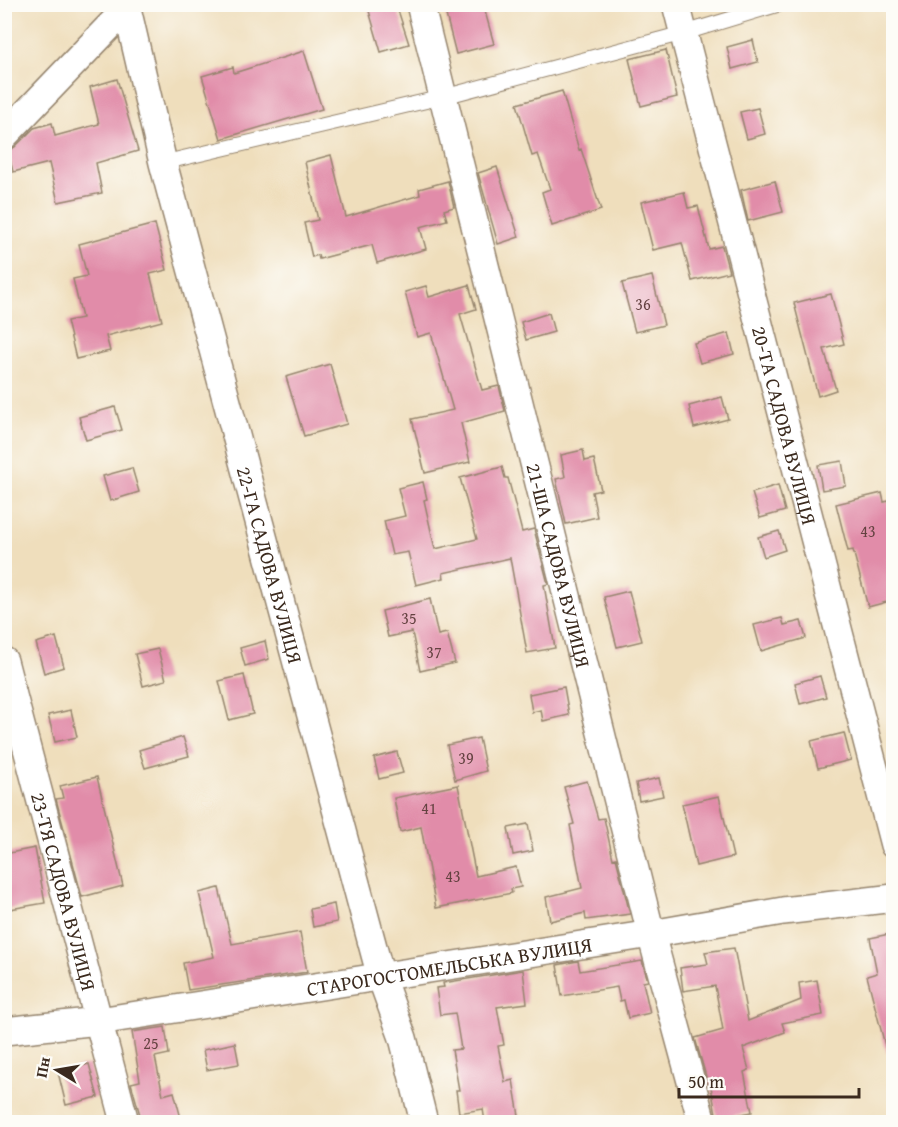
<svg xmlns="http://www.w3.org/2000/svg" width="898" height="1127" font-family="'Gentium Book Plus',serif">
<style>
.building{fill:#e18ca9}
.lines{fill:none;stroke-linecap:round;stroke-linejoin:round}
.lane-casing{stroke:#95846d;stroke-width:16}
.street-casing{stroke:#95846d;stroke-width:30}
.lane{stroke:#fff;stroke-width:14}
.street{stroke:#fff;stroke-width:27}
.labels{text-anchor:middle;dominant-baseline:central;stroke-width:5;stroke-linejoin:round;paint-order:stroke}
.number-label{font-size:16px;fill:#644241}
.street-label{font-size:20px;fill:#3b2a1e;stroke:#fdfcf7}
</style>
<rect width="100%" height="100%" fill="#fdfcf7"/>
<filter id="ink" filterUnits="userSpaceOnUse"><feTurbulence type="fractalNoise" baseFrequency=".0167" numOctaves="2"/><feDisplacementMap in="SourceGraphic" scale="12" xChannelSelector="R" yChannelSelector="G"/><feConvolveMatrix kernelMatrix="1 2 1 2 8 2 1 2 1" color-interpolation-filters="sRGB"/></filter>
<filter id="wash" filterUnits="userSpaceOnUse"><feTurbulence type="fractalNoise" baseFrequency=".008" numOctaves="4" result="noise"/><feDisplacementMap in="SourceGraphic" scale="24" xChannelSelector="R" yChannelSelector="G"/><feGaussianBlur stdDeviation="1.35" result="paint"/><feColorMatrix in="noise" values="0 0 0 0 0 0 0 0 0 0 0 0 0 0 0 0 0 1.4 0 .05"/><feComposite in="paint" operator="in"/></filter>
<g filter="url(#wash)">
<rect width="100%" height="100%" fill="#efdebc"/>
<g id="blocks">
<path class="building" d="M 367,4 L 396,4 L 409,44 L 381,52 Z
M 468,4 L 483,4 L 494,44 L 456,54 L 445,11 Z
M 753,40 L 758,62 L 732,69 L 727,47 Z
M 666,50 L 677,97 L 641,106 L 629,59 Z
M 304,51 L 322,109 L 221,139 L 202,76 L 233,67 L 234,73 Z
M 117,79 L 138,151 L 96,163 L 102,193 L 58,202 L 49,163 L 13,172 L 8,151 L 15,147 L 34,128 L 52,123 L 55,136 L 99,124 L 90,87 Z
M 562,91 L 579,150 L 581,149 L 601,210 L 552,226 L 542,192 L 550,189 L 538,154 L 532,156 L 517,104 Z
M 758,108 L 765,134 L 747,139 L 740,112 Z
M 331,155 L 346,217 L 420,195 L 419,189 L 448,181 L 454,207 L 444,210 L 447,220 L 420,227 L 426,249 L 377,263 L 372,245 L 319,259 L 318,255 L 312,257 L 304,223 L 318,220 L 305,162 Z
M 497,167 L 519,237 L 498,244 L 478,173 Z
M 775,181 L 783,212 L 748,221 L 741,190 Z
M 684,192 L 688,208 L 698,206 L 709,249 L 722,246 L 729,272 L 692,281 L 682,243 L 653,250 L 641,202 Z
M 155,224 L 167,270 L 150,274 L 162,321 L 106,336 L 110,351 L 76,359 L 67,321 L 82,318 L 73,279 L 87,276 L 79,244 Z
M 652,276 L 664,325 L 635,332 L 622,283 Z
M 469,285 L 476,309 L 460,314 L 482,390 L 499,386 L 505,411 L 461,423 L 470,462 L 425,473 L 412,419 L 453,410 L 431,333 L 417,337 L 405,292 L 426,286 L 429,297 Z
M 831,294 L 844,344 L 824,349 L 836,390 L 818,396 L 794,303 Z
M 549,313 L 554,332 L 526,340 L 521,322 Z
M 729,333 L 734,354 L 700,363 L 694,343 Z
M 330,364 L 347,424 L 304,436 L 286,377 Z
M 722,397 L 728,419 L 694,428 L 689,406 Z
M 115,407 L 122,430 L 86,440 L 79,417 Z
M 583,450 L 585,461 L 594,459 L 601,490 L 592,492 L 597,517 L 566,524 L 556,479 L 565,477 L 561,455 Z
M 842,461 L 846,486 L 822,490 L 818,465 Z
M 502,467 L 505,478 L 508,478 L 522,532 L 534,529 L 548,584 L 544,585 L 555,648 L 527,653 L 510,558 L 443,573 L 444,578 L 416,585 L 408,552 L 392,555 L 384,521 L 405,516 L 398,488 L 423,482 L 427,499 L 424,500 L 435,549 L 477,539 L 460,478 Z
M 132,468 L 139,492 L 110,501 L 103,476 Z
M 778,485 L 785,511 L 760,518 L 752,493 Z
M 882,493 L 884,502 L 889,501 L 894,521 L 894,600 L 868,607 L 853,550 L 848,551 L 836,504 Z
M 779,531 L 785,550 L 764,557 L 758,537 Z
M 629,591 L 642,641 L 617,647 L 604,597 Z
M 430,599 L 438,635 L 447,633 L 455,663 L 420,671 L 412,632 L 388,637 L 382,611 Z
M 782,618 L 784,625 L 801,621 L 806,638 L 761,651 L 754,625 Z
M 56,637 L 64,667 L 44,673 L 36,643 Z
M 265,641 L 269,659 L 245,666 L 240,648 Z
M 158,649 L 166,680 L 143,686 L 135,654 Z
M 244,675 L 253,714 L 229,720 L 219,681 Z
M 820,676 L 826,697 L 800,704 L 795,683 Z
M 564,687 L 569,715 L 543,721 L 541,710 L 532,712 L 529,694 Z
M 71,710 L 77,737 L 55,742 L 48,715 Z
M 844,733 L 851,760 L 818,768 L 811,741 Z
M 183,737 L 189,756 L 145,768 L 139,750 Z
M 479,738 L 486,771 L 455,780 L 447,745 Z
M 397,752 L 403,773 L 379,779 L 374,758 Z
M 97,777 L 123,886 L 82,897 L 56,799 L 63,798 L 60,786 Z
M 659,778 L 663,796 L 639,801 L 636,783 Z
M 587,781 L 598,819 L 604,818 L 613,859 L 616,858 L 630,914 L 586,920 L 585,913 L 550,921 L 546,897 L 582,888 L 570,825 L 574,824 L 564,787 Z
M 458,785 L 476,876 L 516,867 L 521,887 L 511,889 L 512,893 L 436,908 L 421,827 L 400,832 L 394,798 Z
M 719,796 L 733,857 L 696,866 L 682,804 Z
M 528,824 L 533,851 L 513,855 L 508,828 Z
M 35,848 L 45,903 L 4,910 L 4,854 Z
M 219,888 L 232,944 L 300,932 L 307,972 L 188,990 L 183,963 L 214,957 L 199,893 Z
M 334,904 L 337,922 L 313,927 L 310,909 Z
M 894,933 L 894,1052 L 887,1053 L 867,976 L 877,973 L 870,938 Z
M 734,948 L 748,1021 L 801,1000 L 799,983 L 817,980 L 823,1015 L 782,1023 L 785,1032 L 743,1048 L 749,1070 L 744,1072 L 752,1112 L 717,1119 L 711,1087 L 709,1087 L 695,1038 L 723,1030 L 715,986 L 683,991 L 680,968 L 708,964 L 705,952 Z
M 578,961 L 580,971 L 642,961 L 648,981 L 643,982 L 650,1013 L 628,1018 L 624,1000 L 620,1001 L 617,987 L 562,996 L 557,965 Z
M 523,970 L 527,1003 L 497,1007 L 504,1045 L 498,1046 L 505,1082 L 513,1080 L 520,1122 L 485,1122 L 483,1109 L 459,1113 L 456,1090 L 459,1090 L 452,1050 L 461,1049 L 455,1013 L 440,1015 L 436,988 L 444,987 L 443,983 Z
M 165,1027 L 169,1054 L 155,1057 L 163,1095 L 174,1092 L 182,1122 L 142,1122 L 131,1083 L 140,1081 L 132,1032 Z
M 235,1043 L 239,1064 L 207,1070 L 203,1050 Z
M 89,1064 L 98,1097 L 66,1105 L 58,1072 Z"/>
</g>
</g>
<g filter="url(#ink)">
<use href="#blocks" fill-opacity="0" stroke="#95846d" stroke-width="1.5"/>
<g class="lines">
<g class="lane-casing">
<path id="lane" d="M 168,158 L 166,162 L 443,97 L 684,33 L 780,4"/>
</g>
<g class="street-casing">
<g id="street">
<path id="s1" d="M 126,4 L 163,163 L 381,977 L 403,1038 L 424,1122"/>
<path id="s2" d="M 420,4 L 651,934 L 702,1122"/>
<path id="s3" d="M 676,4 L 894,845"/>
<path d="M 4,136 L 127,8"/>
<path id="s4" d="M 4,661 L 125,1122"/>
<path id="s5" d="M 4,1031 L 99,1021 L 651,934 L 783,911 L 894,898"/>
</g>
</g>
<use href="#lane" class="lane"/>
<use href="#street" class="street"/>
</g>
</g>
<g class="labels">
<g class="number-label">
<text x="643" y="304">36</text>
<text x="868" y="531">43</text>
<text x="409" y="618">35</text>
<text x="434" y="652">37</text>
<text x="466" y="758">39</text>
<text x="429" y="808">41</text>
<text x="453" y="876">43</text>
<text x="151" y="1043">25</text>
</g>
<g class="street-label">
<text stroke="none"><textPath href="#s3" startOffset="435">20-ТА САДОВА ВУЛИЦЯ</textPath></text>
<text stroke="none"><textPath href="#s2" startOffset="578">21-ША САДОВА ВУЛИЦЯ</textPath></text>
<text stroke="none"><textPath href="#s1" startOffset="579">22-ГА САДОВА ВУЛИЦЯ</textPath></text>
<text stroke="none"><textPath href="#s4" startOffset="238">23-ТЯ САДОВА ВУЛИЦЯ</textPath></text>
<text stroke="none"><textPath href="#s5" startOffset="450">СТАРОГОСТОМЕЛЬСЬКА ВУЛИЦЯ</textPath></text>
</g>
</g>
<rect width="898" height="1127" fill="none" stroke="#fdfcf7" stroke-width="24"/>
<g transform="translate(57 1070) rotate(281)" stroke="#fdfcf7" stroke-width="4.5" paint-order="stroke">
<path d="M0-4.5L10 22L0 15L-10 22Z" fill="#3b2a1e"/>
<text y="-9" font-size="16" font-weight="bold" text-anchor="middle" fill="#3b2a1e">Пн</text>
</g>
<path d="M679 1088v9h180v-9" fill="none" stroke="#3b2a1e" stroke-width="3"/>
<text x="688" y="1088" font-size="18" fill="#3b2a1e" stroke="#fdfcf7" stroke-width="4.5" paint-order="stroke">50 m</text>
</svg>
